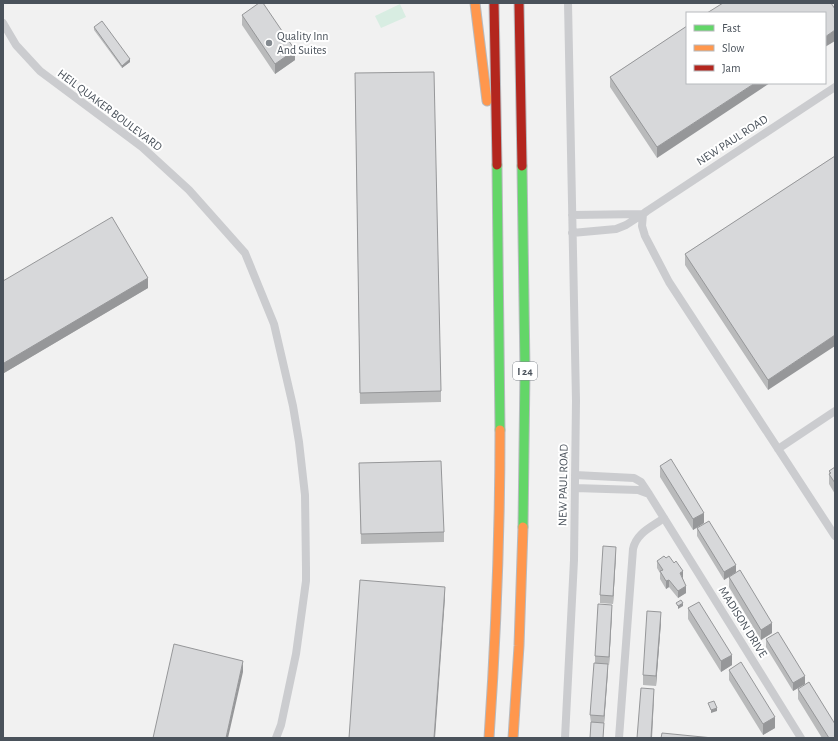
<svg xmlns="http://www.w3.org/2000/svg" width="838" height="741" font-family="'Alegreya Sans',sans-serif">
<style>
.green{fill:#d8ede2}
.lines{fill:none;stroke-linecap:round;stroke-linejoin:round}
.fast-casing{stroke:#b7babf;stroke-width:11}
.slow-casing{stroke:#b7babf;stroke-width:11}
.jam-casing{stroke:#b7babf;stroke-width:11}
.street{stroke:#cbcccf;stroke-width:8}
.fast{stroke:#63d668;stroke-width:9}
.slow{stroke:#ff974d;stroke-width:9}
.jam{stroke:#b3261e;stroke-width:9}
.wall{fill:#b9babb}
.shaded-wall{fill:#969799}
.building{fill:#d7d8da;stroke:#969799}
.poi-dot{fill:#848a90;stroke:#fff;stroke-width:1.5}
.labels{text-anchor:middle;dominant-baseline:central;stroke-width:4;stroke-linejoin:round;paint-order:stroke}
.shield{fill:#fff;stroke:#80868c;stroke-width:1}
.shield-label{font-size:11px;font-weight:bold;fill:#4a525b}
.poi-label{font-size:12px;fill:#4a525b;stroke:#fff;text-anchor:start}
.street-label{font-size:12px;fill:#4a525b;stroke:#fff}
</style>
<rect width="100%" height="100%" fill="#f1f1f1"/>
<path class="green" d="M 400,4 L 406,17 L 381,28 L 375,16 Z"/>
<g class="lines">
<g class="fast-casing">
<path id="fast" d="M 497,165 L 500,430
M 522,166 L 525,370 L 523,527"/>
</g>
<g class="slow-casing">
<path id="slow" d="M 475,3 L 487,101
M 489,738 C 496,635 500,533 500,430
M 513,738 L 519,646 L 523,527"/>
</g>
<g class="jam-casing">
<path id="jam" d="M 494,3 L 497,165
M 519,3 L 522,166"/>
</g>
<path class="street" d="M 3,23 L 16,45 L 40,71 L 142,147 L 189,190 L 245,253 L 274,324 L 293,406 L 299,442 L 305,495 L 306,568 L 306,581 L 296,654 L 281,725 L 276,738
M 835,87 L 647,211 L 643,214 L 642,226 L 645,236 L 669,282 L 835,536
M 572,215 L 643,214 L 626,225 L 616,229 L 572,233
M 778,449 L 835,411
M 575,488 L 638,490 L 649,494 L 641,482 L 634,478 L 575,475
M 649,494 L 801,738
M 565,738 L 574,560 L 576,401 L 568,3
M 619,738 L 633,549 C 636,533 652,527 664,518"/>
<use href="#fast" class="fast"/>
<use href="#slow" class="slow"/>
<use href="#jam" class="jam"/>
</g>
<path class="wall" d="M 242,15 L 295,60 L 275,74 L 242,25 Z
M 687,26 L 657,158 L 610,87 L 610,77 Z
M 94,27 L 130,62 L 122,68 L 94,30 Z
M 355,73 L 441,391 L 441,402 L 360,404 Z
M 835,156 L 768,390 L 685,265 L 685,254 Z
M 3,281 L 148,288 L 4,373 L 3,372 Z
M 359,463 L 444,532 L 444,542 L 361,544 Z
M 660,466 L 704,523 L 693,530 L 660,477 Z
M 835,467 L 835,494 L 829,484 L 829,471 Z
M 697,528 L 736,572 L 772,633 L 761,640 L 729,587 L 729,577 L 724,580 L 697,536 Z
M 616,554 L 613,604 L 600,603 L 600,595 Z
M 666,558 L 683,579 L 686,593 L 678,598 L 669,587 L 666,589 L 660,579 L 660,573 L 657,568 L 657,561 Z
M 688,608 L 732,665 L 721,672 L 688,619 Z
M 612,613 L 609,665 L 608,664 L 603,738 L 590,738 L 591,723 L 590,715 L 595,663 L 595,656 Z
M 661,622 L 656,686 L 643,685 L 643,675 Z
M 766,639 L 805,684 L 793,691 L 766,647 Z
M 729,670 L 775,728 L 763,735 L 729,680 Z
M 798,689 L 835,738 L 822,738 L 798,699 Z"/>
<path class="shaded-wall" d="M 835,30 L 835,41 L 825,47 L 825,37 Z
M 295,50 L 295,60 L 275,74 L 275,64 Z
M 130,59 L 130,62 L 122,68 L 122,66 Z
M 755,83 L 770,83 L 657,158 L 657,147 Z
M 148,278 L 148,288 L 4,373 L 4,363 Z
M 835,335 L 835,346 L 768,390 L 768,380 Z
M 704,513 L 704,523 L 693,530 L 693,519 Z
M 616,547 L 616,554 L 613,604 L 613,596 Z
M 736,565 L 736,572 L 724,580 L 724,572 Z
M 683,571 L 683,579 L 680,573 Z
M 669,580 L 669,587 L 666,589 L 666,581 Z
M 686,586 L 686,593 L 678,598 L 678,591 Z
M 445,587 L 445,598 L 435,738 L 434,738 Z
M 683,603 L 683,606 L 678,609 L 678,606 Z
M 612,605 L 612,613 L 609,665 L 609,657 Z
M 661,612 L 661,622 L 656,686 L 656,676 Z
M 772,623 L 772,633 L 761,640 L 761,630 Z
M 732,655 L 732,665 L 721,672 L 721,661 Z
M 243,661 L 243,672 L 228,738 L 226,738 Z
M 608,664 L 608,672 L 604,724 L 604,716 Z
M 805,676 L 805,684 L 793,691 L 793,683 Z
M 654,689 L 654,697 L 652,738 L 651,738 Z
M 717,708 L 717,711 L 711,713 L 711,710 Z
M 775,717 L 775,728 L 763,735 L 763,724 Z"/>
<path class="building" d="M 259,3 L 263,3 L 295,50 L 275,64 L 242,15 Z
M 723,3 L 831,3 L 835,9 L 835,30 L 825,37 L 825,13 L 707,13 Z
M 102,21 L 130,59 L 122,66 L 94,27 Z
M 687,26 L 687,83 L 755,83 L 657,147 L 610,77 Z
M 434,72 L 441,391 L 360,393 L 355,73 Z
M 835,156 L 835,335 L 768,380 L 685,254 Z
M 112,217 L 148,278 L 4,363 L 3,362 L 3,281 Z
M 671,459 L 704,513 L 693,519 L 660,466 Z
M 441,461 L 444,532 L 361,534 L 359,463 Z
M 835,467 L 835,483 L 829,474 L 831,473 L 829,471 Z
M 709,521 L 736,565 L 724,572 L 697,528 Z
M 603,546 L 616,547 L 613,596 L 600,595 Z
M 664,556 L 666,558 L 669,556 L 674,563 L 676,561 L 683,571 L 680,573 L 686,586 L 678,591 L 669,580 L 666,581 L 660,571 L 663,570 L 657,561 Z
M 740,570 L 772,623 L 761,630 L 729,577 Z
M 360,580 L 445,587 L 434,738 L 349,738 Z
M 681,600 L 683,603 L 678,606 L 676,603 Z
M 699,602 L 732,655 L 721,661 L 688,608 Z
M 598,604 L 612,605 L 609,657 L 595,656 Z
M 647,611 L 661,612 L 656,676 L 643,675 Z
M 778,632 L 805,676 L 793,683 L 766,639 Z
M 174,644 L 243,661 L 226,738 L 153,738 Z
M 741,662 L 775,717 L 763,724 L 729,670 Z
M 594,663 L 608,664 L 604,716 L 590,715 Z
M 809,682 L 835,724 L 835,738 L 829,738 L 798,689 Z
M 641,688 L 654,689 L 651,738 L 637,738 Z
M 714,701 L 717,708 L 711,710 L 708,703 Z
M 591,722 L 604,723 L 603,738 L 590,738 Z
M 662,733 L 713,738 L 661,738 Z"/>
<circle class="poi-dot" cx="269" cy="43" r="4"/>
<g class="labels">
<rect class="shield" x="513" y="362" width="24" height="18" rx="3"/>
<g class="shield-label">
<text x="525" y="371">I 24</text>
</g>
<g class="poi-label">
<text x="277" y="36">Quality Inn<tspan x="277" dy="14">And Suites</tspan></text>
</g>
<g class="street-label">
<text transform="translate(110 110) rotate(37)">HEIL QUAKER BOULEVARD</text>
<text transform="translate(732 140) rotate(-33)">NEW PAUL ROAD</text>
<text transform="translate(563 485) rotate(-89)">NEW PAUL ROAD</text>
<text transform="translate(743 622) rotate(58)">MADISON DRIVE</text>
</g>
</g>
<rect width="838" height="741" fill="none" stroke="#4a525b" stroke-width="8"/>
<rect x="686" y="12" width="140" height="72" fill="#ffffff" stroke="#b7babd"/>
<rect x="694" y="25" width="20" height="6" fill="#63d668" stroke="#b7babd"/>
<text x="722" y="32" font-size="12" fill="#4a525b">Fast</text>
<rect x="694" y="45" width="20" height="6" fill="#ff974d" stroke="#b7babd"/>
<text x="722" y="52" font-size="12" fill="#4a525b">Slow</text>
<rect x="694" y="65" width="20" height="6" fill="#b3261e" stroke="#b7babd"/>
<text x="722" y="72" font-size="12" fill="#4a525b">Jam</text>
</svg>
